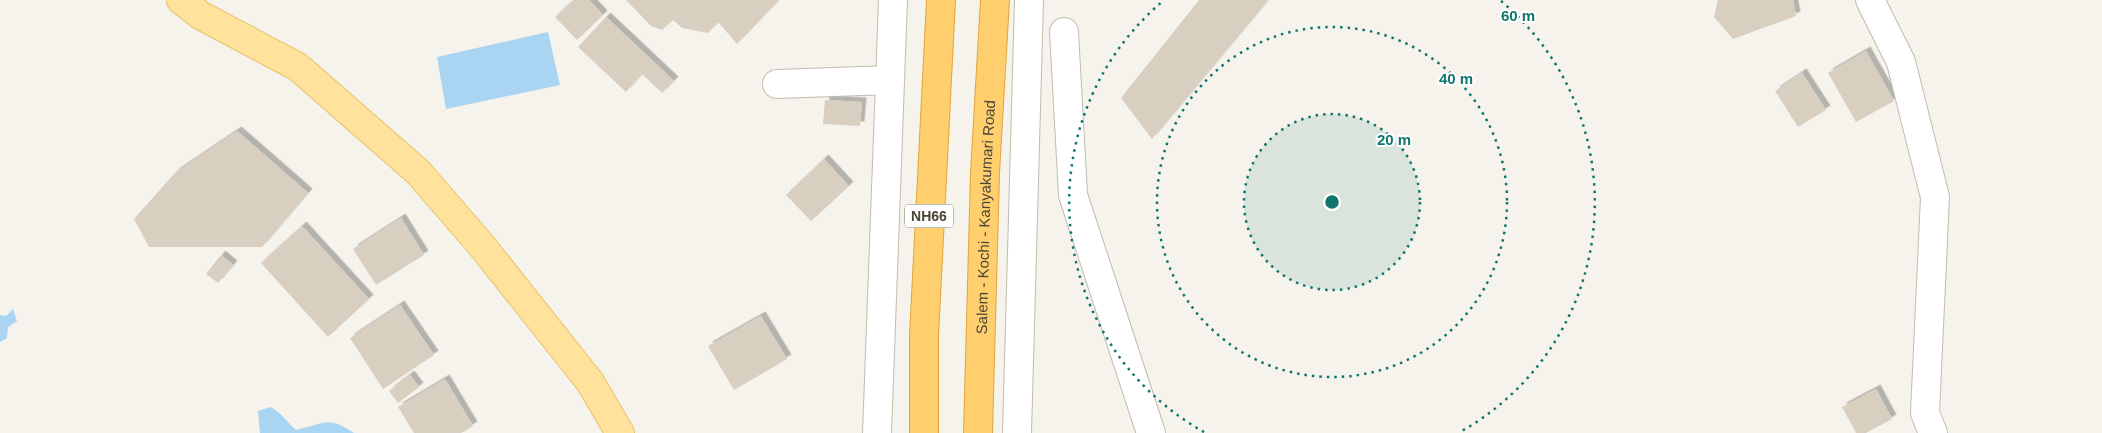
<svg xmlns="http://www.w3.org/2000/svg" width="2102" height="433" font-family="Helvetica,sans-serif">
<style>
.water{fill:#a9d4f2}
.building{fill:#d8cfc1;filter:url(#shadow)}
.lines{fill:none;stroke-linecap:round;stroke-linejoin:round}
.minor-casing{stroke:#c2bbae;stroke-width:30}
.major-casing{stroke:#e6c16a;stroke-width:30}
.highway-casing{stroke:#e0a43c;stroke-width:30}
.minor{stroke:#fff;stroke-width:28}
.major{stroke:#ffe39c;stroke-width:28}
.highway{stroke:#ffcf6e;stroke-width:28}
.ring{fill:none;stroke:#0f766e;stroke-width:2.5;stroke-dasharray:2.5 5}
.labels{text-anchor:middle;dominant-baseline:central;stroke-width:4;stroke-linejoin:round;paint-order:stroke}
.shield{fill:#fff;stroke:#817c74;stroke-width:1}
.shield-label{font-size:14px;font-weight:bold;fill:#4b4439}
.street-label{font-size:15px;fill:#4b4439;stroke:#fff}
.centre{fill:#0f766e;stroke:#fff;stroke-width:2.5}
.ring-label{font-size:15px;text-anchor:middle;font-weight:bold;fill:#0f766e;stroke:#fff;stroke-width:4;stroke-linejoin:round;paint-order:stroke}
</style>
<defs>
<filter id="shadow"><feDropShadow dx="4.5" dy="-4.5" stdDeviation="0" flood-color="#0004"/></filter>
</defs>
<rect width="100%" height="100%" fill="#f6f3ec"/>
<path class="water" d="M 548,32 L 560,85 L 446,109 L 437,57 Z
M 13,309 L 17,321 L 8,327 L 7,338 L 0,342 L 0,315 L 6,316 Z
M 270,407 C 281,412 287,422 296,430 C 325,424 326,415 354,433 L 260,433 L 258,411 Z"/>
<path class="building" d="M 574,0 L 589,0 L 603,15 L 577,40 L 555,17 Z
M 626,0 L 779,0 L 737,44 L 718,22 L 708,33 L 682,28 L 673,20 L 662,30 L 651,26 Z
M 1199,0 L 1268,0 L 1152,139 L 1121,98 Z
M 1718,0 L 1793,0 L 1796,16 L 1733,39 L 1714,17 Z
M 606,17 L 674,81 L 662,93 L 642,74 L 626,92 L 578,47 Z
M 1866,51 L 1894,101 L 1856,122 L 1828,73 Z
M 1802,73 L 1826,110 L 1798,127 L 1775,91 Z
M 825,100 L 862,102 L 860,126 L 823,124 Z
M 237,131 L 308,193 L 262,247 L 149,247 L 134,219 L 176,172 Z
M 824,159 L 849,186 L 811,221 L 786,195 Z
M 401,218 L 424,255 L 376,285 L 353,249 Z
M 302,226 L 369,299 L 328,337 L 261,263 Z
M 221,255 L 233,265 L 218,283 L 206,274 Z
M 400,305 L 434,355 L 383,389 L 350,338 Z
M 761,316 L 787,359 L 734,390 L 708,346 Z
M 410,375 L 419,387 L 398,403 L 389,391 Z
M 445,379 L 473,426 L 461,433 L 414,433 L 398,407 Z
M 1876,389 L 1892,419 L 1866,433 L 1856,433 L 1842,407 Z"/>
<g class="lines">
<g class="minor-casing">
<path id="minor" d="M 1870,0 L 1901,62 L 1935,197 L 1925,413 L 1933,433
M 1064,32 L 1073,195 L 1151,433
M 777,84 L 890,80
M 877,433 L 893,0
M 1017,433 L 1029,0"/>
</g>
<g class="major-casing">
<path id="major" d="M 181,0 L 200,15 L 298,67 L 418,172 L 482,246 L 590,382 L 620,433"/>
</g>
<g class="highway-casing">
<g id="highway">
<path d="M 924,433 L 924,336 L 941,0"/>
<path id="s1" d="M 978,433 L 985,173 L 995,0"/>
</g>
</g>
<use href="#minor" class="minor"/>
<use href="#major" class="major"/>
<use href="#highway" class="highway"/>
</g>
<circle cx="1332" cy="202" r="88" fill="#0f766e" fill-opacity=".12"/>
<g class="ring">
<circle cx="1332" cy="202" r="88"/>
<circle cx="1332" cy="202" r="175"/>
<path d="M1204 432A263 263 0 0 1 1163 1M1501 1A263 263 0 0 1 1460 432"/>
</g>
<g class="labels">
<rect class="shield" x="905" y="204.5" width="48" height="23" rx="4"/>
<g class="shield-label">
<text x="929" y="216">NH66</text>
</g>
<g class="street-label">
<text stroke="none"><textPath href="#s1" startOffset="216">Salem - Kochi - Kanyakumari Road</textPath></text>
</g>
</g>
<circle cx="1332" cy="202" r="8" class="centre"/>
<g class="ring-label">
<text x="1518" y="21">60 m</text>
<text x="1456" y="84">40 m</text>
<text x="1394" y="145">20 m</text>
</g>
</svg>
